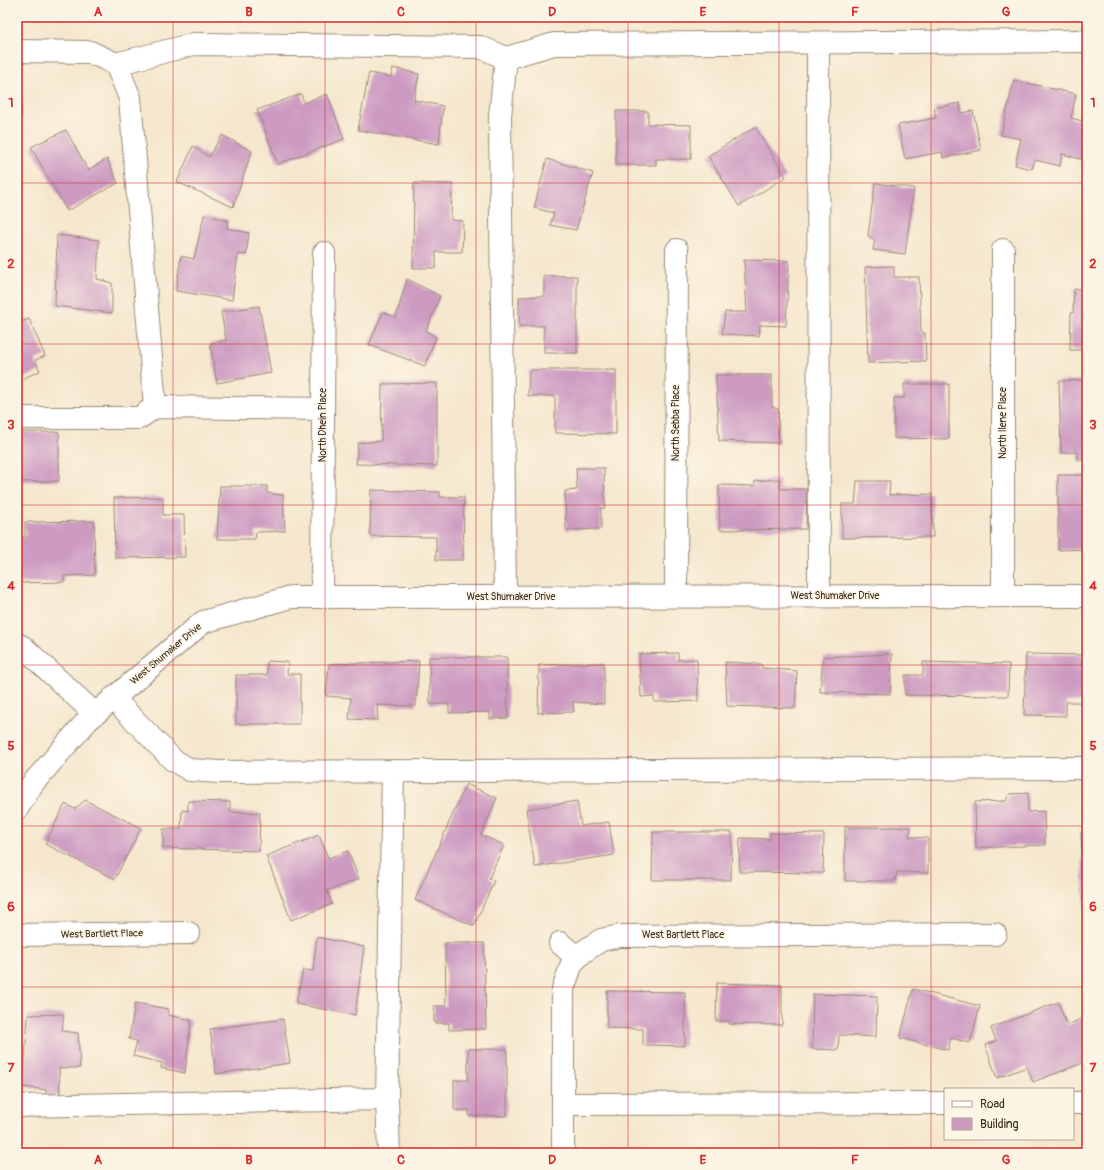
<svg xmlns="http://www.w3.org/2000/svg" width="1104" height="1170" font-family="Pangolin,sans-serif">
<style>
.building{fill:#cd9bc2}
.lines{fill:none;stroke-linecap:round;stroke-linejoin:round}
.minor-casing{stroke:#988876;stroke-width:24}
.minor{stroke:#fff;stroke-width:22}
.grid{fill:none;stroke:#d62828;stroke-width:1;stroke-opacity:0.55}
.labels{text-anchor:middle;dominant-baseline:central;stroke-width:3;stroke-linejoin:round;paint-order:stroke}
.street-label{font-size:10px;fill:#3b2a1e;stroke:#fcf5e5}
.neatline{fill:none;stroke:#d62828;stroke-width:1.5}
.grid-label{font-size:13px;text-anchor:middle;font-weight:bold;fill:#d62828}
</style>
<rect width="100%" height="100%" fill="#fcf5e5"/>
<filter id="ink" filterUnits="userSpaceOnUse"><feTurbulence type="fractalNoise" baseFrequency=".025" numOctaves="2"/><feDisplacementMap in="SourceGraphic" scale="8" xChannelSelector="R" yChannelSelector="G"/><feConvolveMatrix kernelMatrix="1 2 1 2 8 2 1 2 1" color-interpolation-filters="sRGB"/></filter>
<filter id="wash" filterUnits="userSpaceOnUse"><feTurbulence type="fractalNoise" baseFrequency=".012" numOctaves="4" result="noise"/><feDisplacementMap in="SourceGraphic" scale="16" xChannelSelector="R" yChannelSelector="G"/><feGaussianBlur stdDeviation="0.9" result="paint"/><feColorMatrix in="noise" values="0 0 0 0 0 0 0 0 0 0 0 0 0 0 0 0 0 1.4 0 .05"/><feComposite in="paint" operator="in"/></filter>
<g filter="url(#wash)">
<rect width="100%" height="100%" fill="#f5e7cd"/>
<g id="blocks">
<path class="building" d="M 809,17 L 838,17 L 838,19 L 809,20 Z
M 393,68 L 419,74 L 414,100 L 443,106 L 439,144 L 358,130 L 369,73 L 391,77 Z
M 1014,80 L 1076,94 L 1071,118 L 1087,122 L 1087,161 L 1062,154 L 1060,166 L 1035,160 L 1032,169 L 1015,165 L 1021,139 L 1001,135 Z
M 301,94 L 304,103 L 327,94 L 344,139 L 278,164 L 257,110 Z
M 17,95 L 22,95 L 20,139 L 17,138 Z
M 960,103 L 961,113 L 973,111 L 981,150 L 943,158 L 942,152 L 905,159 L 898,125 L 936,118 L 934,108 Z
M 616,111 L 648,111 L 648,124 L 691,125 L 691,159 L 656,159 L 656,165 L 616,165 Z
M 755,127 L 786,177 L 739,206 L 708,156 Z
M 66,130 L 88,170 L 107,159 L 118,183 L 67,211 L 31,147 Z
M 222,135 L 252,151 L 233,207 L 177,182 L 193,146 L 209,157 Z
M 547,159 L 593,173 L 576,230 L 550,225 L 554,213 L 534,208 Z
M 414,183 L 452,184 L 451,220 L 463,221 L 462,252 L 436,252 L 436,268 L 413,268 Z
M 875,183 L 914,188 L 905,254 L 873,250 L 875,240 L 868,236 Z
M 204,215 L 228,220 L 227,228 L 249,233 L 246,255 L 238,254 L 232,300 L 176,291 L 181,256 L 194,259 Z
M 57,235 L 99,240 L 97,279 L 112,283 L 112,313 L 55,306 Z
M 744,260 L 789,261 L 786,326 L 760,325 L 759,336 L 722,334 L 725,312 L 747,312 Z
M 894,266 L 894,277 L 919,277 L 921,333 L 925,333 L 926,361 L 868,363 L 865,267 Z
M 544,276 L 577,276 L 577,353 L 544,353 L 544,326 L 519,326 L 519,297 L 544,296 Z
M 407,279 L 440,296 L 426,331 L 436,337 L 425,366 L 369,345 L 383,312 L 396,317 Z
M 1074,289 L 1087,289 L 1087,350 L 1070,350 L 1071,313 L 1073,313 Z
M 259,306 L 271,373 L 217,383 L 210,344 L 226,340 L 221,312 Z
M 29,319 L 45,356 L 35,360 L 40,371 L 17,381 L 17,324 Z
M 529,370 L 616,370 L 616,434 L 555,433 L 555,396 L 528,396 Z
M 716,375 L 772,375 L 772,407 L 778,409 L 779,443 L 719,441 Z
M 1087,380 L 1087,460 L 1078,460 L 1078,452 L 1061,453 L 1059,381 Z
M 437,383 L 437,466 L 356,464 L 358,443 L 381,441 L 382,384 Z
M 904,384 L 949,384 L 949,439 L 894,438 L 894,398 L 904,398 Z
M 17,432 L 59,432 L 59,481 L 17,482 Z
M 576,468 L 604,468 L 605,508 L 601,508 L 601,529 L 566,530 L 565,491 L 577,490 Z
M 1058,475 L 1087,475 L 1087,549 L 1058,550 Z
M 780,479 L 780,489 L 807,489 L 806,529 L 720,530 L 719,485 L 755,486 L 755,481 Z
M 857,481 L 890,481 L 889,495 L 932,494 L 933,537 L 842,538 L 842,504 L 855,504 Z
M 220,486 L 267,486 L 267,493 L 283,495 L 285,531 L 256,532 L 255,539 L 217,539 Z
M 371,490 L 440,492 L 440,497 L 464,497 L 463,560 L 436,560 L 436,537 L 370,536 Z
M 163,497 L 163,515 L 184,515 L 185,557 L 115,558 L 114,498 Z
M 94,521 L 95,575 L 64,576 L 64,582 L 17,583 L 17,537 L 25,537 L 25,522 Z
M 678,653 L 678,660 L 697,659 L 698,701 L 654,702 L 654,696 L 641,697 L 639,654 Z
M 892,654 L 890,694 L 820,692 L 823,657 Z
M 1026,654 L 1087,655 L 1087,702 L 1066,702 L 1066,716 L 1024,715 Z
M 429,657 L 507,657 L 508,718 L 490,719 L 490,712 L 449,713 L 449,704 L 430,704 Z
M 267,661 L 288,662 L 287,674 L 300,674 L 300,724 L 236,724 L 236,675 L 267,675 Z
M 419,661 L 416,706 L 377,705 L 378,720 L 349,719 L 351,698 L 326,696 L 329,664 Z
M 725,662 L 761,664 L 762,668 L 797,671 L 795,708 L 727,706 Z
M 923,662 L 1009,664 L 1008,696 L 905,695 L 905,675 L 923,675 Z
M 604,663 L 604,704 L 573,702 L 574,712 L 538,713 L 539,665 Z
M 466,784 L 497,798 L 481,835 L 504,845 L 489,878 L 494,881 L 474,926 L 415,900 Z
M 1028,793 L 1028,812 L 1044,811 L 1045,845 L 976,848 L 975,802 L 1006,801 L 1009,794 Z
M 85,800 L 141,828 L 115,879 L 45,844 L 65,804 L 75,809 Z
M 188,801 L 230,802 L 230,812 L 260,813 L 259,851 L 163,848 L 163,829 L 181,829 L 182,810 L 188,811 Z
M 577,801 L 581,826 L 609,822 L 614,855 L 535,867 L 526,809 Z
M 845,827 L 911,827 L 909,837 L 928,838 L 928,873 L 897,872 L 895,881 L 845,881 Z
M 653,832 L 732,832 L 731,880 L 652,880 Z
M 1081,832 L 1087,832 L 1087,918 L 1085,918 Z
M 770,833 L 824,834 L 823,873 L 739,872 L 740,838 L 770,839 Z
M 319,835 L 328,858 L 348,851 L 359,879 L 327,891 L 332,904 L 291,920 L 266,856 Z
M 317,937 L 364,947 L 355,1015 L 296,1004 L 303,970 L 313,971 Z
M 445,943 L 484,943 L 486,1029 L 449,1030 L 449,1023 L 434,1023 L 434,1006 L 446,1006 Z
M 717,983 L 782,985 L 782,1025 L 729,1024 L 730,1021 L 716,1021 Z
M 913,989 L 980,1006 L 970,1043 L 951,1038 L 948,1050 L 900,1038 Z
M 607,991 L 685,992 L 685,1046 L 643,1045 L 643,1029 L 607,1028 Z
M 813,994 L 877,996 L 876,1037 L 839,1035 L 838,1050 L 812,1049 Z
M 1058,1002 L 1067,1025 L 1083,1018 L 1087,1022 L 1087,1059 L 1083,1063 L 1033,1082 L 1027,1067 L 997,1078 L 985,1045 L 996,1041 L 991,1028 Z
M 135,1003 L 168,1009 L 168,1015 L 191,1020 L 185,1073 L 161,1068 L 162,1063 L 133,1056 L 137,1041 L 129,1039 Z
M 64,1014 L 62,1031 L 78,1033 L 80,1068 L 59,1068 L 60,1095 L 46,1097 L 46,1090 L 23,1087 L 28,1015 Z
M 283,1019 L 290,1063 L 216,1074 L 210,1029 Z
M 468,1049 L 507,1049 L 507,1116 L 469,1116 L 469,1110 L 454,1110 L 454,1080 L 468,1080 Z"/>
</g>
</g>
<g filter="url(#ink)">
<use href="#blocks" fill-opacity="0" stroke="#988876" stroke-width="1"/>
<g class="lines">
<g class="minor-casing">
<path id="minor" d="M 818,43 L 819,596
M 17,51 L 90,52 L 116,64 L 130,98 L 155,407 L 323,409
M 116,64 L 194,44 L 480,47 L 506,58 L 554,44 L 1087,41
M 1003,250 L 1003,596
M 17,418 L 139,418 L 155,407
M 676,596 L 677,250
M 322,597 L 324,253
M 505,597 L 500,116 L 506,58
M 17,644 L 23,647 L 95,714
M 113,698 L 173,760 L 190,770 L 220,772 L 1087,768
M 17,809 L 33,783 L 87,721 L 203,622 L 291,597 L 1087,596
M 17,935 L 188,933
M 560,943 L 577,958
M 387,1099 L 393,771
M 1073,1103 L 1087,1103
M 563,1104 L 945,1103
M 17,1106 L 387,1099 L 389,1153
M 563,1153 L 563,989 L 572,963 L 583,952 L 601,940 L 620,936 L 995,934"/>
</g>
<use href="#minor" class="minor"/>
</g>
</g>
<path class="grid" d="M 173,17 L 173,1153M 325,17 L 325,1153M 476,17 L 476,1153M 628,17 L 628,1153M 779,17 L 779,1153M 931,17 L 931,1153M 17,183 L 1087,183M 17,344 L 1087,344M 17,505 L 1087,505M 17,665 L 1087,665M 17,826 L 1087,826M 17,987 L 1087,987"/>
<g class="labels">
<g class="street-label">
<text transform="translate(676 423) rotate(-90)">North Sebba Place</text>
<text transform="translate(1003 423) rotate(-90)">North Ilene Place</text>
<text transform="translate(323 425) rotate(-90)">North Dhein Place</text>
<text x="835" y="596">West Shumaker Drive</text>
<text x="511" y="597">West Shumaker Drive</text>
<text transform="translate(166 654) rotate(-40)">West Shumaker Drive</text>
<text transform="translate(102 934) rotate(-1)">West Bartlett Place</text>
<text x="683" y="935">West Bartlett Place</text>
</g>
</g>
<rect width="1104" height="1170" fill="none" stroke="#fcf5e5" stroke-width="44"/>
<rect x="944" y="1088" width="130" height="52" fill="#fcf5e5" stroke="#afa495"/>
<rect x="952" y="1101" width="20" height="6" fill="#ffffff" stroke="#afa495"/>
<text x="980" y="1108" font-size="12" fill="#3b2a1e">Road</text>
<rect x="952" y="1118" width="20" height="12" fill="#cd9bc2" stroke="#afa495"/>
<text x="980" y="1128" font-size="12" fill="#3b2a1e">Building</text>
<rect x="22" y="22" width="1060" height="1126" class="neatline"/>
<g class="grid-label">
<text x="98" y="16">A</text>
<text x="249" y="16">B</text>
<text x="401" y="16">C</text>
<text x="552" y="16">D</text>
<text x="703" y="16">E</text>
<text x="855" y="16">F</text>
<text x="1006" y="16">G</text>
<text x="11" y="107">1</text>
<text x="1093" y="107">1</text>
<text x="11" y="268">2</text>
<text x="1093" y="268">2</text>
<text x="11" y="429">3</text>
<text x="1093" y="429">3</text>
<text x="11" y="590">4</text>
<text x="1093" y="590">4</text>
<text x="11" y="750">5</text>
<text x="1093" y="750">5</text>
<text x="11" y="911">6</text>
<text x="1093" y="911">6</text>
<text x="11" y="1072">7</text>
<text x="1093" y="1072">7</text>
<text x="98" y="1164">A</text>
<text x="249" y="1164">B</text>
<text x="401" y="1164">C</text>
<text x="552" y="1164">D</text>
<text x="703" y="1164">E</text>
<text x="855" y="1164">F</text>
<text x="1006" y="1164">G</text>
</g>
</svg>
